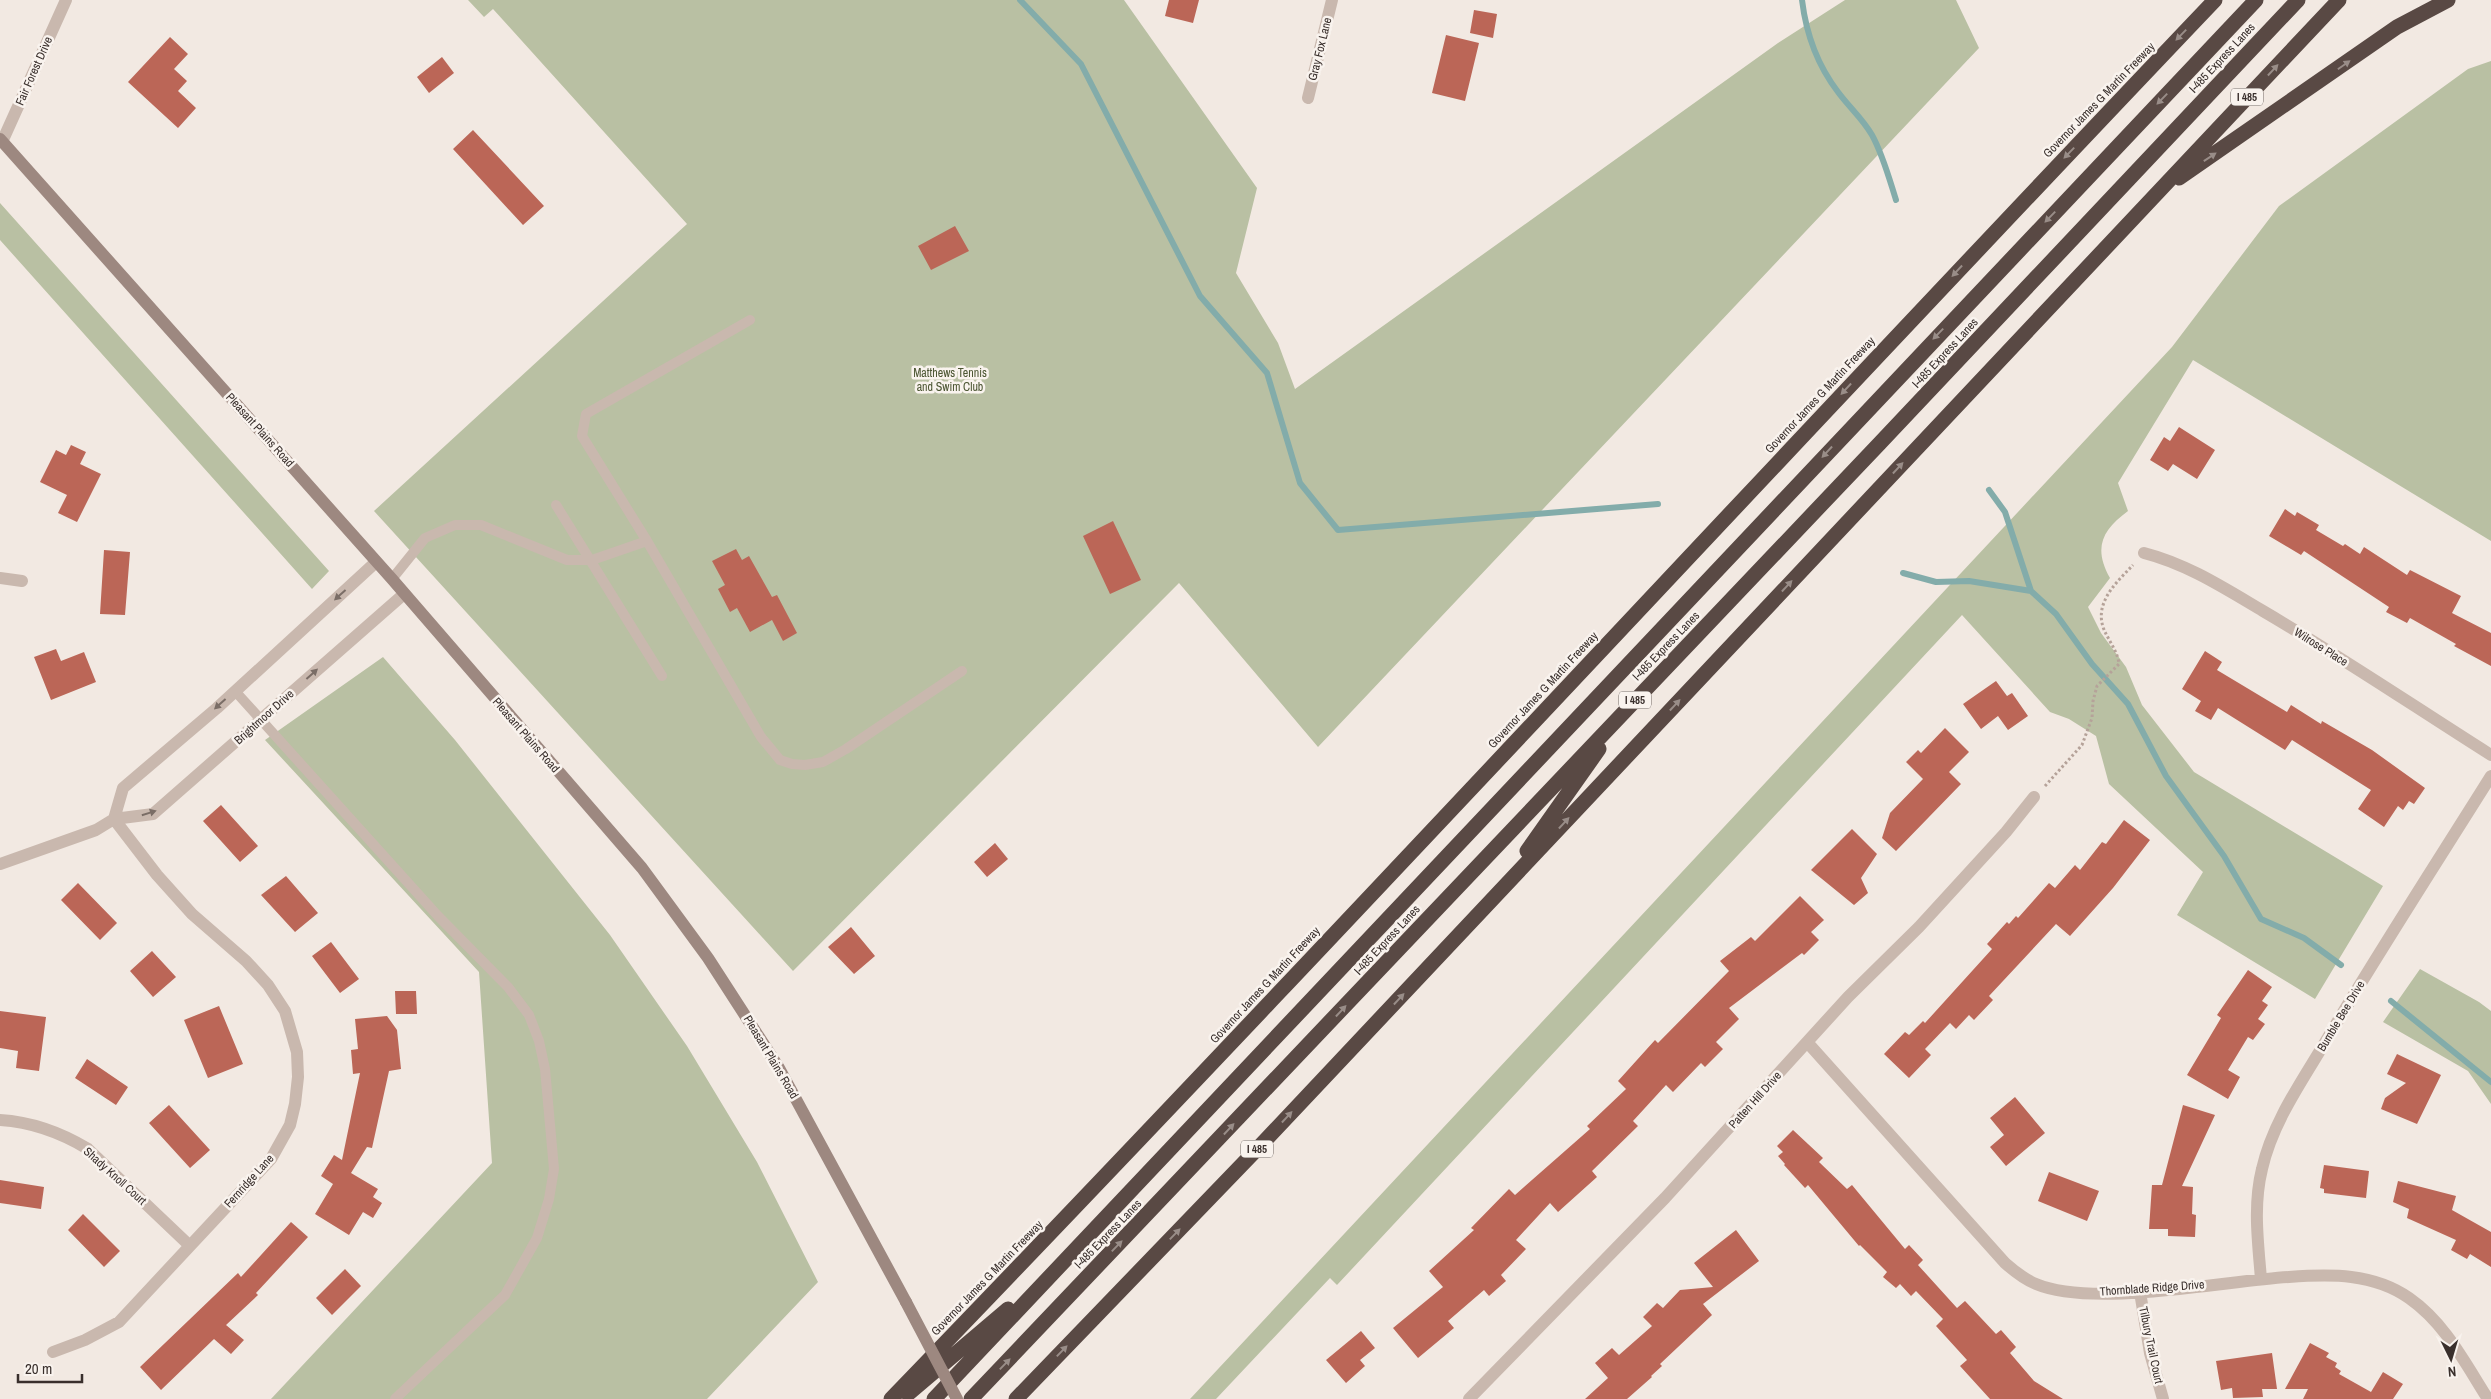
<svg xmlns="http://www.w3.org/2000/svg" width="2491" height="1399" font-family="'Archivo Narrow',sans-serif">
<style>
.green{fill:#b9c0a3}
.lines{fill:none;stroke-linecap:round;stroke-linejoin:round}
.stream{stroke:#83acaa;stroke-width:6}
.building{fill:#bb6657}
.path{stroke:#b5a299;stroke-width:3;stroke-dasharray:2.5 2.5;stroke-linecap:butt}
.lane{stroke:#c9b8ae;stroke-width:10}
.street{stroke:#c9b8ae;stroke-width:12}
.secondary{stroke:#9d8880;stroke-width:12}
.highway{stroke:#594944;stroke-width:15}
.secondary-bridge{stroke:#9d8880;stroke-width:12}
.oneway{fill:#998d88}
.oneway2{fill:#7a6d66}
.labels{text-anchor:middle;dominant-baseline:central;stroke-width:5;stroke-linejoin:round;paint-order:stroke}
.shield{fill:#f9f3ee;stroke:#736a66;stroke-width:1}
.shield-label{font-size:11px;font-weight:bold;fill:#392f2c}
.street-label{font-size:12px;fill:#392f2c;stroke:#f9f3ee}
.park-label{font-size:12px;fill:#4b5532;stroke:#f9f3ee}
</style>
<rect width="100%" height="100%" fill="#f2e9e2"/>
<path class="green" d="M 468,0 L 1124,0 L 1257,188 L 1236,273 L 1278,343 L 1295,389 L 1778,43 L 1845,0 L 1956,0 L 1979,48 L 1318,747 L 1179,583 L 793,971 L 374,511 L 687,224 L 493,9 L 484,17 Z
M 2491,61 L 2491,541 L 2193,360 L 2118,483 L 2128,511 C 2102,530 2093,548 2110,578 L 2088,607 L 2101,633 L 2126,667 L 2142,705 L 2194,772 L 2383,886 L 2315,999 L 2177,915 L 2203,872 L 2109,784 L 2096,736 L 2069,719 L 2050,712 L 1962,615 L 1337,1285 L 1330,1278 L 1216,1399 L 1190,1399 L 2172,347 L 2279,206 L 2468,69 Z
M 0,203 L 329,571 L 312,589 L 0,240 Z
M 383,657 L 455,740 L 610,935 L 687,1046 L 757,1162 L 818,1282 L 707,1399 L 271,1399 L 492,1163 L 479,972 L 265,740 Z
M 2420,969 L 2479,1002 L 2491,1011 L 2491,1104 L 2468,1071 L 2383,1022 Z"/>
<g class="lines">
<path class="stream" d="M 1020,0 L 1081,64 L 1200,296 L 1267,373 L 1300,483 L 1338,530 L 1658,504
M 1802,0 C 1806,33 1818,66 1838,92 C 1849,107 1863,119 1872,135 C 1883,155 1889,178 1896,200
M 1989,490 L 2005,512 L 2031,591 L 2056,614 L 2092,664 L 2128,704 L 2166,776 L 2224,856 L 2261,919 L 2304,938 L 2341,965
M 1903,573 L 1936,582 L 1969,581 L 2031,591
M 2391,1001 L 2491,1082"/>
</g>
<path class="building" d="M 1169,0 L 1199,0 L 1193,23 L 1165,16 Z
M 1474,10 L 1497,14 L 1493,38 L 1470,33 Z
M 1446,35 L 1479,43 L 1465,101 L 1432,93 Z
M 170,37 L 188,54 L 174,69 L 187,81 L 178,91 L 196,108 L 178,128 L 128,82 Z
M 442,57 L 454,73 L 429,93 L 417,77 Z
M 473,130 L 544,206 L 523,225 L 453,149 Z
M 955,226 L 969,251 L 931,270 L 918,246 Z
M 2179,427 L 2215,450 L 2197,479 L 2173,464 L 2168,471 L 2150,460 L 2164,437 L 2170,441 Z
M 71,445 L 86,452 L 80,464 L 101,474 L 77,522 L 58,513 L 67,495 L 40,482 L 56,450 L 66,455 Z
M 2285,509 L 2295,516 L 2297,512 L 2319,525 L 2316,530 L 2343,546 L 2345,544 L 2360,554 L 2364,547 L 2407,575 L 2410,570 L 2461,596 L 2452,613 L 2491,633 L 2491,666 L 2454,646 L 2456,644 L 2410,618 L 2407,623 L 2386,612 L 2389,607 L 2304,551 L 2301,555 L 2269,536 Z
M 1113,521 L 1141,580 L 1110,594 L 1083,536 Z
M 736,549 L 742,560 L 749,556 L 772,597 L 777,595 L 797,633 L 783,641 L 772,620 L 750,632 L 737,608 L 730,612 L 718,589 L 725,585 L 712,561 Z
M 104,550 L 130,552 L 125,615 L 100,614 Z
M 56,649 L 61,661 L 84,652 L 96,682 L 51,700 L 34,657 Z
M 2205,651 L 2222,662 L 2217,670 L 2287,712 L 2291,705 L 2321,724 L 2322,721 L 2372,750 L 2425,788 L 2414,804 L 2409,801 L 2403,810 L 2398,806 L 2384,827 L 2358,809 L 2371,790 L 2292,740 L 2285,750 L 2218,708 L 2211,720 L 2195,711 L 2201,701 L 2182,689 Z
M 1996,681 L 2007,696 L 2012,693 L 2028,716 L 2008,730 L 1998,716 L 1981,729 L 1963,704 Z
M 1945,728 L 1969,752 L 1949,772 L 1961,784 L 1896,851 L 1882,838 L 1890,813 L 1923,779 L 1906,762 L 1918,750 L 1921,753 Z
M 221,805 L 258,846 L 240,862 L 203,821 Z
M 2124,820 L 2150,840 L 2113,888 L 2070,936 L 2056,924 L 1989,996 L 1993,1000 L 1974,1020 L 1969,1015 L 1956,1029 L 1950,1023 L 1925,1049 L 1931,1055 L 1909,1078 L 1884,1054 L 1905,1032 L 1909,1035 L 1923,1021 L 1925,1023 L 1992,949 L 1987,944 L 2007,922 L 2009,924 L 2016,916 L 2018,918 L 2049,883 L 2055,888 L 2075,865 L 2080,870 L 2102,842 L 2106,844 Z
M 1852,829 L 1877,854 L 1861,878 L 1868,893 L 1854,905 L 1811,870 Z
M 995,843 L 1008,859 L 987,877 L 974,862 Z
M 286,876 L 318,913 L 295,932 L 261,895 Z
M 78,883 L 117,923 L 100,940 L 61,900 Z
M 1800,896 L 1824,920 L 1811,932 L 1819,940 L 1804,955 L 1802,953 L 1729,1008 L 1739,1019 L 1716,1042 L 1723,1049 L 1705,1067 L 1701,1063 L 1673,1092 L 1666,1085 L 1633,1121 L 1638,1126 L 1592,1171 L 1597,1177 L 1558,1212 L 1550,1203 L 1516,1240 L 1526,1249 L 1501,1275 L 1506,1281 L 1489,1296 L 1484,1290 L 1448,1321 L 1454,1328 L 1418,1358 L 1393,1328 L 1443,1287 L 1429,1271 L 1474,1230 L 1471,1228 L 1509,1189 L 1515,1195 L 1590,1129 L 1587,1126 L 1626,1089 L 1618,1081 L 1655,1040 L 1658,1043 L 1729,971 L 1720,961 L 1751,937 L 1755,941 Z
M 851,927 L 875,956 L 854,974 L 828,947 Z
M 331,942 L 359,979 L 340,993 L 312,956 Z
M 152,951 L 176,977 L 153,997 L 130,971 Z
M 2248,970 L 2272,987 L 2262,1001 L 2268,1005 L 2258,1019 L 2265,1024 L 2253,1040 L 2248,1037 L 2228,1070 L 2240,1077 L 2228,1099 L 2187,1075 L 2221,1018 L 2217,1015 Z
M 395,991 L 416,991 L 417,1014 L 396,1014 Z
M 219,1006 L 243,1064 L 208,1078 L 184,1020 Z
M 0,1011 L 46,1017 L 39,1071 L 16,1068 L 18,1051 L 0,1048 Z
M 387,1016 L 397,1030 L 401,1069 L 389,1071 L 372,1148 L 367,1147 L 351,1173 L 378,1189 L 373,1197 L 382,1203 L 373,1218 L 363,1212 L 349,1235 L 315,1214 L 333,1184 L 321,1176 L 334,1155 L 342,1160 L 360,1073 L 353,1074 L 351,1050 L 358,1049 L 355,1019 Z
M 2397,1054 L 2441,1075 L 2417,1124 L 2381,1109 L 2385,1098 L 2406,1083 L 2387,1074 Z
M 87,1059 L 128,1087 L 116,1105 L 75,1078 Z
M 2015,1097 L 2045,1133 L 2006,1166 L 1990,1147 L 2004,1135 L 1990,1118 Z
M 169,1105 L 210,1150 L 190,1168 L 149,1123 Z
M 2183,1105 L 2215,1115 L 2182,1186 L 2193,1187 L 2192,1214 L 2196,1215 L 2195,1237 L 2168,1236 L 2168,1229 L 2149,1229 L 2152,1185 L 2162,1185 Z
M 1793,1130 L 1823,1158 L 1819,1162 L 1847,1189 L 1852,1185 L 1905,1249 L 1909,1245 L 1923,1260 L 1918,1265 L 1957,1308 L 1965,1301 L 1996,1334 L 2001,1330 L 2016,1347 L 2010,1353 L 2034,1381 L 2063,1399 L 1990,1399 L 1960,1366 L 1967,1360 L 1936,1326 L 1943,1319 L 1916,1291 L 1911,1296 L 1900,1284 L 1896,1288 L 1883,1277 L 1887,1272 L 1860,1245 L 1859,1246 L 1808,1185 L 1805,1188 L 1784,1165 L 1785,1164 L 1778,1156 L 1783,1152 L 1777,1146 Z
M 2324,1165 L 2369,1171 L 2366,1198 L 2324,1193 L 2324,1189 L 2320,1188 Z
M 2049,1172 L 2099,1191 L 2087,1221 L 2038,1201 Z
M 0,1180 L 44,1187 L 41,1209 L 0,1203 Z
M 2398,1181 L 2456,1196 L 2452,1210 L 2491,1232 L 2491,1267 L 2470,1254 L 2467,1259 L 2451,1250 L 2456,1240 L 2407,1218 L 2409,1209 L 2393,1202 Z
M 83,1214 L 120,1251 L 104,1267 L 68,1230 Z
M 291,1222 L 308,1237 L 256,1293 L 258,1295 L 226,1325 L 244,1340 L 231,1354 L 214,1339 L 161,1390 L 140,1367 L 238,1273 L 241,1277 Z
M 1736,1230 L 1759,1261 L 1703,1304 L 1712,1315 L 1660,1364 L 1662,1366 L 1651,1376 L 1652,1377 L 1627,1399 L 1585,1399 L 1608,1378 L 1595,1363 L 1612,1348 L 1619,1355 L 1652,1326 L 1643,1317 L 1657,1303 L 1663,1308 L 1680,1290 L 1713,1287 L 1694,1263 Z
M 345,1269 L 361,1286 L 332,1315 L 316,1298 Z
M 1361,1331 L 1375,1348 L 1360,1360 L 1365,1366 L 1346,1383 L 1326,1360 Z
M 2310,1343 L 2329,1353 L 2326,1357 L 2337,1363 L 2335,1367 L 2341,1371 L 2339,1374 L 2371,1392 L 2383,1372 L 2403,1384 L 2393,1399 L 2303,1399 L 2308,1389 L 2285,1389 Z
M 2272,1353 L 2277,1389 L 2262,1389 L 2263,1397 L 2233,1398 L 2232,1388 L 2221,1390 L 2216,1361 Z"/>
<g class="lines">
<path class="path" d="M 2045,786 L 2082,745 L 2092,718 L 2093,701 L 2097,686 L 2119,664 C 2118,653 2110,642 2105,632 C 2092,604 2116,583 2133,565"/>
<path class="lane" d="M 556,505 L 662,676
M 647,541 L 582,436 L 586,414 L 750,320
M 392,579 L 425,538 L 455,525 L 481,525 L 567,560 L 592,560 L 647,541 L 761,737 L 780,760 L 792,764 L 805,765 L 823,762 L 846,749 L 962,671
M 235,691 L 438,916 L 508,987 L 529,1015 L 539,1041 L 545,1069 L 554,1169 L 549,1199 L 537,1238 L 505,1295 L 395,1399"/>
<path class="street" d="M 1308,98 L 1332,0
M 2,142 L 66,0
M 2144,553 C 2187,564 2224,588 2263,611 C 2340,656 2415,707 2491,755
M 376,562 L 217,708 L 123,788 L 114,819 L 153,814 L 404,594
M 0,578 L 22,581
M 0,864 L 96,830 L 114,819 L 157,875 L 192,914 L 246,961 L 268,985 L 285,1011 L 297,1052 L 298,1077 L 295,1104 L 290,1125 L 271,1159 L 119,1322 L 85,1340 L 53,1352
M 1807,1042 L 2005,1263 C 2014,1271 2024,1279 2036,1284 C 2093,1308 2224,1281 2289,1277 C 2331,1274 2373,1273 2409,1298 C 2445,1323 2465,1363 2488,1399
M 0,1120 C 32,1122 60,1132 88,1149 L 189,1245
M 2261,1279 C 2258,1242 2253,1205 2262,1169 C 2273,1120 2305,1077 2330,1034 C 2382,947 2437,862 2491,776
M 2140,1292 L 2150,1353 L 2163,1399
M 1469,1399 L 1665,1198 L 1848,997 L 1919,927 L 2006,832 L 2034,797"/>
<path class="secondary" d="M 0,139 L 392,579 L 642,868 L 708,958 L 779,1068 L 906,1302"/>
<path class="highway" d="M 2179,178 L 2397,27 L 2448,0
M 1527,851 L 1599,749
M 908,1394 L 1008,1309
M 891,1399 C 1337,937 1772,465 2215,0
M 934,1399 L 2256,0
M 971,1399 L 1880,443 L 2298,0
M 1016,1399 L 1260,1146 L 2339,0"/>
<path class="secondary-bridge" d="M 906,1302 L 957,1399"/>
</g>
<defs><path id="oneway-solid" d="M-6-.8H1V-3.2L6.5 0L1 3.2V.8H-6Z" transform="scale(1.25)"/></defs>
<g class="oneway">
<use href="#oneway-solid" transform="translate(2181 35) rotate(134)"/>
<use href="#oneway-solid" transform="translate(2344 65) rotate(-35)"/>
<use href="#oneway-solid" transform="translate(2273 70) rotate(-47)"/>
<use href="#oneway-solid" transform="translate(2162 99) rotate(134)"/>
<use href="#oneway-solid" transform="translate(2069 153) rotate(134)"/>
<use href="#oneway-solid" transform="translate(2210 157) rotate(-34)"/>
<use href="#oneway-solid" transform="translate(2050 217) rotate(134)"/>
<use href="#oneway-solid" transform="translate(1957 271) rotate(133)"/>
<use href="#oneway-solid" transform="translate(1938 334) rotate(134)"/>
<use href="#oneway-solid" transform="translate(1846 389) rotate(133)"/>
<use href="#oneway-solid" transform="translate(1827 452) rotate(133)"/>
<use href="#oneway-solid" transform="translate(1898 468) rotate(-47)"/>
<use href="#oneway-solid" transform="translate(1787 586) rotate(-47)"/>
<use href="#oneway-solid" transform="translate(1675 705) rotate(-47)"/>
<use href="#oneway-solid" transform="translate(1564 823) rotate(-47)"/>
<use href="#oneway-solid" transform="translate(1399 999) rotate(-47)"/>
<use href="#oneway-solid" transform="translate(1341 1011) rotate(-47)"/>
<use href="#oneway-solid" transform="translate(1287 1117) rotate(-47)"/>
<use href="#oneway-solid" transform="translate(1229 1129) rotate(-47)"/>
<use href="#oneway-solid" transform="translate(1175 1234) rotate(-46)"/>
<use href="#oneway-solid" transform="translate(1117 1246) rotate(-46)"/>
<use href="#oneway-solid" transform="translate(1062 1351) rotate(-46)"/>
<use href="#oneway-solid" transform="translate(1005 1364) rotate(-46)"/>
</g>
<g class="oneway2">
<use href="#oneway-solid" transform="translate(340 595) rotate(138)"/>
<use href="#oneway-solid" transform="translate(312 674) rotate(-42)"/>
<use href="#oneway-solid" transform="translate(220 704) rotate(138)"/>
<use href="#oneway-solid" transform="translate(149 813) rotate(-17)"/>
</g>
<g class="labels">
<g class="shield">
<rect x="2231" y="88.5" width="32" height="17" rx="4"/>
<rect x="1619" y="691.5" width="32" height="17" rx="4"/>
<rect x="1241" y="1140.5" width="32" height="17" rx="4"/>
</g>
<g class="shield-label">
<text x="2247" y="97">I 485</text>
<text x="1635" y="700">I 485</text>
<text x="1257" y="1149">I 485</text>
</g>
<g class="street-label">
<text transform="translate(1320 49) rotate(-76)">Gray Fox Lane</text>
<text transform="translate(2222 58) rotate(-47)">I-485 Express Lanes</text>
<text transform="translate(34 71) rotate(-66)">Fair Forest Drive</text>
<text transform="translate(2099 100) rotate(-46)">Governor James G Martin Freeway</text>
<text transform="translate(1945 353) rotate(-47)">I-485 Express Lanes</text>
<text transform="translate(1820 395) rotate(-47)">Governor James G Martin Freeway</text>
<text transform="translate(260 430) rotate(48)">Pleasant Plains Road</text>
<text transform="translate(1666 646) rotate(-46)">I-485 Express Lanes</text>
<text transform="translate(2321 647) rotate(32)">Wilrose Place</text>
<text transform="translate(1543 690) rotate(-47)">Governor James G Martin Freeway</text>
<text transform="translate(264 717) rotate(-42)">Brightmoor Drive</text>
<text transform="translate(526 735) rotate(49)">Pleasant Plains Road</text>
<text transform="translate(1387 940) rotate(-47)">I-485 Express Lanes</text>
<text transform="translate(1265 985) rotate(-47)">Governor James G Martin Freeway</text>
<text transform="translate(2341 1016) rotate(-59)">Bumble Bee Drive</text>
<text transform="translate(771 1057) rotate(59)">Pleasant Plains Road</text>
<text transform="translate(1755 1100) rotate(-48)">Patten Hill Drive</text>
<text transform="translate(115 1176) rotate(42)">Shady Knoll Court</text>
<text transform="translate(249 1181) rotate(-48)">Fernridge Lane</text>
<text transform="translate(1108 1234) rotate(-46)">I-485 Express Lanes</text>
<text transform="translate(987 1278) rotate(-46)">Governor James G Martin Freeway</text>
<text transform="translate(2152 1288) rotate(-4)">Thornblade Ridge Drive</text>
<text transform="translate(2151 1345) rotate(78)">Tilbury Trail Court</text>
</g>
<g class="park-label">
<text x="950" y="373">Matthews Tennis<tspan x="950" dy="14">and Swim Club</tspan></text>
</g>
</g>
<g transform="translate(2451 1359) rotate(175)" stroke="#f9f3ee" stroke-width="4" paint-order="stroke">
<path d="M0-4L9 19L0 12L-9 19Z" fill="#392f2c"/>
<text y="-8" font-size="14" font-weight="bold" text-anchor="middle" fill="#392f2c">N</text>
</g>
<path d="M18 1374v8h64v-8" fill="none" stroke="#392f2c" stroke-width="2.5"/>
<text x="25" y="1374" font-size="15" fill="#392f2c" stroke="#f9f3ee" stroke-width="4" paint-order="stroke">20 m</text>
</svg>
